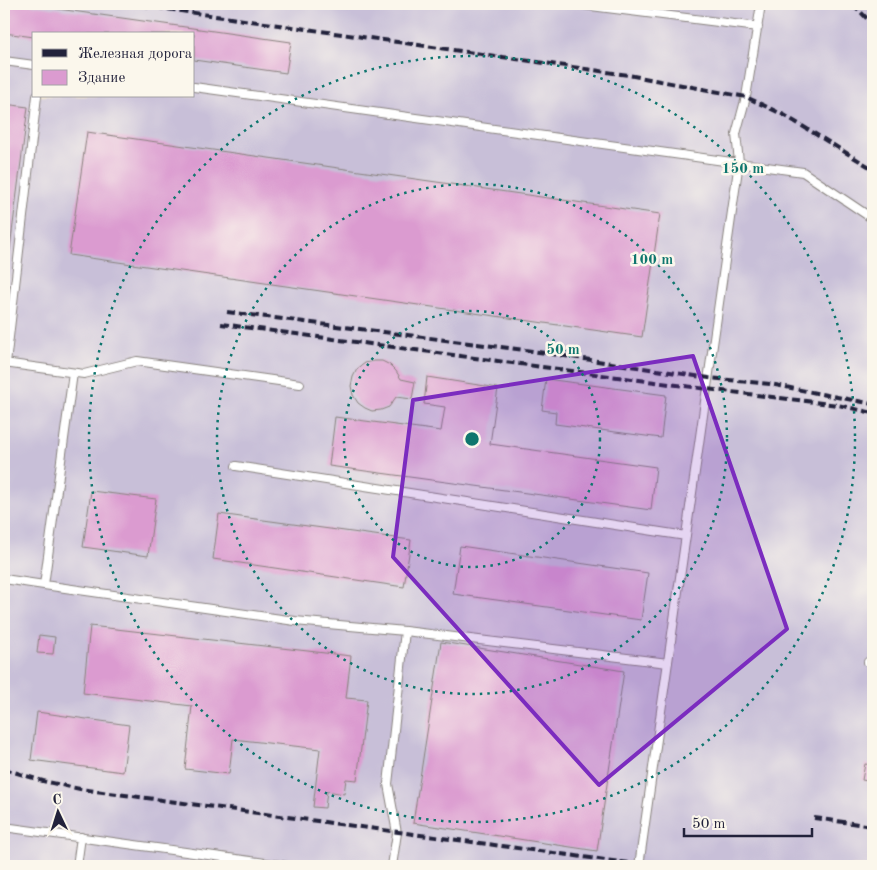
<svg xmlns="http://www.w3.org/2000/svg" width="877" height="870" font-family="'Old Standard TT',serif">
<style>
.industrial{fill:#c8bfd8;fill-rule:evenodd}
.building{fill:#db9bd0}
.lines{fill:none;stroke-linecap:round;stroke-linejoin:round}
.service-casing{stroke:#88827e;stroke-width:10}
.service{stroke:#fff;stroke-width:8}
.rail{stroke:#22223b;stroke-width:4;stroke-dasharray:8 4;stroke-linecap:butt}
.marked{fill:#7b2cbf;fill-opacity:0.2;stroke:#7b2cbf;stroke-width:4;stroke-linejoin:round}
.ring{fill:none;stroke:#0f766e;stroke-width:2.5;stroke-dasharray:2.5 5}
.centre{fill:#0f766e;stroke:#fbf7ec;stroke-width:2.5}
.ring-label{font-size:15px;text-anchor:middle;font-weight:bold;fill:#0f766e;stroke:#fbf7ec;stroke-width:5;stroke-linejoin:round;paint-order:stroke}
</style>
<rect width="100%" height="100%" fill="#fbf7ec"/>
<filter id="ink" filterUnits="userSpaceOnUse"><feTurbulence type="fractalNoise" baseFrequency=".02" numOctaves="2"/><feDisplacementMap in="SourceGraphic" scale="10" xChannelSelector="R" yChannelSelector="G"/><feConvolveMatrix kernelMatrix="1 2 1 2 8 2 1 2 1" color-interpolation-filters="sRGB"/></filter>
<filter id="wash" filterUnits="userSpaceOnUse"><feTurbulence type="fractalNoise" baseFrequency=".0096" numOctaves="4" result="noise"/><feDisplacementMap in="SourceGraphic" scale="20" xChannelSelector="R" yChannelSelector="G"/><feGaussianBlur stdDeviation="1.12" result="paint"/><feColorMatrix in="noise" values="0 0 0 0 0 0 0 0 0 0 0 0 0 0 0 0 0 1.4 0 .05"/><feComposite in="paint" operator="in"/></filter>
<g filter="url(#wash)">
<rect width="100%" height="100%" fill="#eee1c1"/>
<path class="industrial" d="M 4,4 L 873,4 L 873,866 L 4,866 ZM 34,34 L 194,34 L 194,96 L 34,96 Z"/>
<g id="blocks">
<path class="building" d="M 4,4 L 23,4 L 291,42 L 286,73 L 194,60 L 194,34 L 34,34 L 34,37 L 4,33 Z
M 4,104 L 28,107 L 5,287 L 4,287 Z
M 87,132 L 660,214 L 642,337 L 69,255 Z
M 374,361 L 382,361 L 390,365 L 396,371 L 401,379 L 415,382 L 412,399 L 396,397 L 389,407 L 381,410 L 372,411 L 365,408 L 358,403 L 353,395 L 351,386 L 353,377 L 357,369 L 365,363 Z
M 427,377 L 498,388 L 490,444 L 656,467 L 651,510 L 329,466 L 335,417 L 441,431 L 445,407 L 424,404 Z
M 546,379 L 666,395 L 661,438 L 555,424 L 556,412 L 542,410 Z
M 91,491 L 156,499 L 148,556 L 83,547 Z
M 219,514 L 411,540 L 404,587 L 213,559 Z
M 460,546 L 648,573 L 641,620 L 453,594 Z
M 90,626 L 351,656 L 346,698 L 367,700 L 357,780 L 346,779 L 344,794 L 327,791 L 325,808 L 313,807 L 320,749 L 233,739 L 229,774 L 185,769 L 192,706 L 83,693 Z
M 39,635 L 55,637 L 53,654 L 37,653 Z
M 441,642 L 624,671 L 597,851 L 413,823 Z
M 37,712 L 129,725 L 123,772 L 31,760 Z
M 865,764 L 873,765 L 873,782 L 862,780 Z"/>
</g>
</g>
<g filter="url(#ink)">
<use href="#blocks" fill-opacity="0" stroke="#88827e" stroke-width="1"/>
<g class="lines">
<g class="service-casing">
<path id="service" d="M 575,4 L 758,27
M 4,61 L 34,65
M 194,87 L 803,172 L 873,219
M 4,363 L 84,374 L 137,361 L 300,384
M 6,363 L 37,96
M 236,466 L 686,536
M 4,579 L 44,585 L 73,373
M 44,585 L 295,621 L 405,631
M 868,662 L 873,662
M 4,827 L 287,866
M 77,866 L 81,837
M 392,866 L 397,833 L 388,784 L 405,631 L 668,663
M 639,866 L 739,162 L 736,134 L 746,97 L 761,4"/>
</g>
<use href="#service" class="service"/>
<path class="rail" d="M 132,4 L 628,75 L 746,97 L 784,115 L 873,169
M 853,4 L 873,25
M 227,312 L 532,351 L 709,378 L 770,384 L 873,404
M 221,324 L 707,389 L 838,405 L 873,413
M 4,769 L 43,781 L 80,789 L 650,866
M 814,818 L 873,826"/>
</g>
</g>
<path class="marked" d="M 693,356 L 787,629 L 599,785 L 393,557 L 413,400 Z"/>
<g class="ring">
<circle cx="472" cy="439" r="128"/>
<circle cx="472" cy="439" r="255"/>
<circle cx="472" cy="439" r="383"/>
</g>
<circle cx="472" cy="439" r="8" class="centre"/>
<g class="ring-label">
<text x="743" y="173">150 m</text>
<text x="652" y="264">100 m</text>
<text x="563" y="354">50 m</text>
</g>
<rect width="877" height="870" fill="none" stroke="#fbf7ec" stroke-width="20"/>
<rect x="32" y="32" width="162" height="65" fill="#fbf7ec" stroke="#a4a2a5"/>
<rect x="42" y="49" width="25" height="8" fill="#22223b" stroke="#a4a2a5"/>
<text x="78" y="58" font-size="15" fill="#22223b">Железная дорога</text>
<rect x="42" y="70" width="25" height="15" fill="#db9bd0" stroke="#a4a2a5"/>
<text x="78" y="82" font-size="15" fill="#22223b">Здание</text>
<g transform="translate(58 812) rotate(356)" stroke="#fbf7ec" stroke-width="4" paint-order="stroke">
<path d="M0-4L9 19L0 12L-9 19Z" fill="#22223b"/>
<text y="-8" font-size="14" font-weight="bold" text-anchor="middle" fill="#22223b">С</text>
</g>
<path d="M684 828v8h128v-8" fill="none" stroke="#22223b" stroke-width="2.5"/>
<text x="692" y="828" font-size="15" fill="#22223b" stroke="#fbf7ec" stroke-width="4" paint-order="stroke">50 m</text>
</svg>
